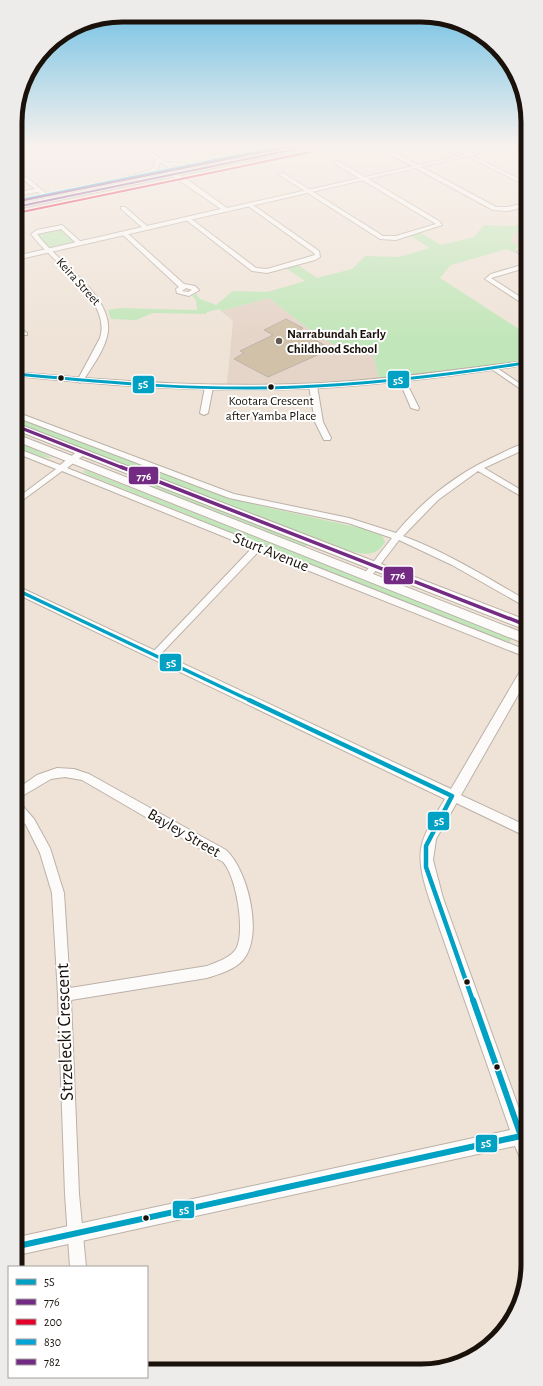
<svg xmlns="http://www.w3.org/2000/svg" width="543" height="1386" font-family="'Alegreya Sans',sans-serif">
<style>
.commercial{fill:#ecdbde}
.education{fill:#e5d4c8}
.green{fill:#c1e6b9}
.building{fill:#d1c1a9;stroke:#bcb4aa}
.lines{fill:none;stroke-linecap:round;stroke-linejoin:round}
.minor-casing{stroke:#bbb1a8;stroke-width:2}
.tertiary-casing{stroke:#bbb1a8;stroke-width:2}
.secondary-casing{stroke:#bbb1a8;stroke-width:2}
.trunk-casing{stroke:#b6a597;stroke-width:2}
.minor{fill:#fdfbf9;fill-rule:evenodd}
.tertiary{fill:#fdfbf9;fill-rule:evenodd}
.secondary{fill:#fdfbf9;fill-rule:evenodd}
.trunk{fill:#eee3da;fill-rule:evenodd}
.bus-1-far3-casing{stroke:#fff;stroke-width:5}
.bus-1-far2-casing{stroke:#fff;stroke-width:6}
.bus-1-far1-casing{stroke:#fff;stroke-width:8}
.bus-1-casing{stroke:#fff;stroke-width:9}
.bus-2-far2-casing{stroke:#fff;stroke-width:3.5}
.bus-2-far1-casing{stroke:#fff;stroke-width:5}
.bus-2-casing{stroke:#fff;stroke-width:6}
.bus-3-casing{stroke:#fff;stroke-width:3.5}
.bus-4-casing{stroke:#fff;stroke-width:3.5}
.bus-5-casing{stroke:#fff;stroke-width:3.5}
.bus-1-far3{stroke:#01a1c4;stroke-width:3}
.bus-1-far2{stroke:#01a1c4;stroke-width:3.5}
.bus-1-far1{stroke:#01a1c4;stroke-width:4.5}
.bus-1{stroke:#01a1c4;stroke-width:6}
.bus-2-far2{stroke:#732a82;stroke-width:2}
.bus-2-far1{stroke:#732a82;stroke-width:3}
.bus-2{stroke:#732a82;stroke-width:3.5}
.bus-3{stroke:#e4002b;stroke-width:2}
.bus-4{stroke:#02a5d8;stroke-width:2}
.bus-5{stroke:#732a82;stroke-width:2}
.poi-dot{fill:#645a52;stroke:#fff;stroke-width:1.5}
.bus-dot{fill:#19110a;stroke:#fff;stroke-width:1.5}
.labels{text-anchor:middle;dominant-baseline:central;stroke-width:4;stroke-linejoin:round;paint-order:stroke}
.far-street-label{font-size:13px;fill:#19110a;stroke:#fff}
.far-poi-label{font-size:13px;font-weight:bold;fill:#19110a;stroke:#fff;text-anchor:start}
.far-bus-label{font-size:13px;fill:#19110a;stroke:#fff}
.street-label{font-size:16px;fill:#19110a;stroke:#fff}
.near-street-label{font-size:19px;fill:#19110a;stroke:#fff}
.rim{fill:none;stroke:#19110a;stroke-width:5}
.line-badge{stroke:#fff;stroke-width:1.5}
.badge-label{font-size:11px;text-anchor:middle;font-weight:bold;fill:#fff}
</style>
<rect width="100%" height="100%" fill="#efe3d7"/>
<path class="commercial" d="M 15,146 L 240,146 L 15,190 Z"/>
<path class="education" d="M 525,229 L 525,246 L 519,247 L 510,242 L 515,232 Z
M 269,298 L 305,326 L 324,337 L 322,338 L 333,344 L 373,352 L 379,379 L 296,383 L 227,384 L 233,321 L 221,311 Z"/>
<path class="green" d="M 525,223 L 525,229 L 515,232 L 510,241 L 519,247 L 516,249 L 515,253 L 507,249 L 451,265 L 440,278 L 525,333 L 525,360 L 483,367 L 379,379 L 373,352 L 333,344 L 321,338 L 323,337 L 305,326 L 269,298 L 221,311 L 219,309 L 207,312 L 206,314 L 153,313 L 136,320 L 111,319 L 108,310 L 119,308 L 197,310 L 196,301 L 192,295 L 196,294 L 200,299 L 216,305 L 233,291 L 267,292 L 305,281 L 286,268 L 298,265 L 317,278 L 352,269 L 365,256 L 398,257 L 430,248 L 411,236 L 421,233 L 441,245 L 474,237 L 484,225 L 514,226 Z
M 60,229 L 74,242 L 49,248 L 37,235 Z
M 16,417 L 204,489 L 261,506 L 365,529 L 382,535 L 385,542 C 375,560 359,553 342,549 L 16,423 Z
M 16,441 L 53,458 L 43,457 L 16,447 Z
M 85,470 L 492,630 L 511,639 L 510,642 L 482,633 L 91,476 L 83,472 Z
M 129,475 L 144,480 L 309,544 L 305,547 L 292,542 L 126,477 Z"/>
<path class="building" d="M 286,319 L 303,328 L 300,331 L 331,349 L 268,377 L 234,359 L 244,353 L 240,351 L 273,335 L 264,330 Z"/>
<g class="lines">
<g class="minor-casing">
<path id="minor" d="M 137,146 L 141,146 L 166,162 L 198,165 L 196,166 L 170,165 L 177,170 L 175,171 L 160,162 L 158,168 L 154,172 L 110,184 L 110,182 L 150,170 L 154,167 L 156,159 Z
M 447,146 L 452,146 L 525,182 L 525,185 Z
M 517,146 L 525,146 L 525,149 L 517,147 Z
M 386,150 L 390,150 L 496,207 L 508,207 L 525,203 L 525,207 L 508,211 L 493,210 L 386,152 Z
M 334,161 L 338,161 L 439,221 L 442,225 L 396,240 L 380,239 L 278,174 L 283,173 L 383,236 L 396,236 L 436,224 L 334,163 Z
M 15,173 L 29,179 L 52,199 L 52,201 L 48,201 L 38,192 L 15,196 L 15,193 L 35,189 L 25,181 L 15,176 Z
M 250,203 L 319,251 L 320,257 L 315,260 L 267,273 L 252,271 L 185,219 L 190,218 L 256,268 L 267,269 L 315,255 L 314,253 L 248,206 L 247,205 Z
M 121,207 L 125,207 L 148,227 L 148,229 L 144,229 L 121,209 Z
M 62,225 L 81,242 L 81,244 L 77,244 L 61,229 L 37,234 C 57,262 112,295 108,331 C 106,349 92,366 83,381 L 80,383 L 77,381 L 100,338 C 112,299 52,263 31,234 L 37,230 Z
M 122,232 L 126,232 L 184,284 L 195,286 L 199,290 L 198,291 L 189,296 L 177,293 L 176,289 L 179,287 L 122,234 ZM 186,288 L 192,290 L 188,292 L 182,291 Z
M 525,246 L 523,252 L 525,259 L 517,252 Z
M 525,264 L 525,268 L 491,278 L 525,300 L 525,305 L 485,279 L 491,274 Z
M 16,325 L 27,333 L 27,335 L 23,335 L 16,330 Z
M 493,368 L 497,368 L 525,387 L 525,392 L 493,370 Z
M 402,378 L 405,380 L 419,408 L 418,410 L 411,408 L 399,380 Z
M 313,384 L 317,386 L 323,422 L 331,438 L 330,440 L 324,440 L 315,422 L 309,386 Z
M 209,385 L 213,387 L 208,413 L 204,415 L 200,413 L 205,387 Z
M 16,412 L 234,494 L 349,518 L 396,533 C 424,499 459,472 500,454 C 508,450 517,445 525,444 L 525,449 L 484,468 L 526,493 L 526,499 L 478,471 L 438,500 L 403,536 C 446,552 486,577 526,600 L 526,607 L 452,565 L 399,540 L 370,578 L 364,578 L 363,576 L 364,574 L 392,538 L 348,523 L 229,498 L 16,417 Z
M 16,448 L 60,465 L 79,450 L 85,450 L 85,454 L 67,468 L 526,650 L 526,657 L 259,551 L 157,658 L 151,658 L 149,656 L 151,654 L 252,548 L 62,471 L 16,505 L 16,499 L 56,469 L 16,453 Z
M 57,768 L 74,769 L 89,774 L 226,850 C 248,870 264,936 243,960 C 234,970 219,974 207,978 L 71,1000 L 79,1194 L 86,1267 L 70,1267 L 65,1194 L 58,995 L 52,893 L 40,853 L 26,825 L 17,815 L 17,802 L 21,804 L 34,819 L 50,848 L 64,893 L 70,988 L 207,966 C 217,962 230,958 236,949 C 246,932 236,875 223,862 L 82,780 L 65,777 L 51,779 L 17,799 L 17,789 L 37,775 Z
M 452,791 L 527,826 L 527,837 L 448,799 L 447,796 L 448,793 Z"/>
</g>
<g class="tertiary-casing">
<path id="tertiary" d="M 503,146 L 511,146 L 16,260 L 16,256 L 221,209 L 167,172 L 166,171 L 169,169 L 188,180 L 227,208 Z
M 525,361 L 525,365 C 462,375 399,383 336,387 C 229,394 122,387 16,376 L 16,372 C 122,382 229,389 336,382 C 400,378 462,369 525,361 Z
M 17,586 L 451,789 L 522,668 L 526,667 L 526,681 L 436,839 L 433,860 L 443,898 L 527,1131 L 527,1162 L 521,1160 L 515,1146 L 18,1255 L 18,1237 L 510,1130 L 429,898 C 413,849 420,841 445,799 L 17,594 Z"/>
</g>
<g class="secondary-casing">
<path id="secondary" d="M 16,423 L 526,620 L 526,630 L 16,430 Z
M 16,434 L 526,634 L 526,644 L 16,441 Z"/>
</g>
<g class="trunk-casing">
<path id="trunk" d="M 301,146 L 314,146 L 310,148 L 16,209 L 16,204 Z"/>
</g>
<use href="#minor" class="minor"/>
<use href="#tertiary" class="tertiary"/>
<use href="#secondary" class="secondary"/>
<use href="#trunk" class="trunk"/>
<g class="bus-1-far3-casing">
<path id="bus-1-far3" d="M 16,374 C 109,383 203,391 297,387 C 373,384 449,375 525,363"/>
</g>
<g class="bus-1-far2-casing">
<path id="bus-1-far2" d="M 17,590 L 251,701"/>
</g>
<g class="bus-1-far1-casing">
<path id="bus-1-far1" d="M 249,700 L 452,796 L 426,846 L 426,867 L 473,1001"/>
</g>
<g class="bus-1-casing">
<path id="bus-1" d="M 18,1246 L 521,1136 L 473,1000"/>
</g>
<g class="bus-2-far2-casing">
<path id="bus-2-far2" d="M 16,207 L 310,146"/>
</g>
<g class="bus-2-far1-casing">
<path id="bus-2-far1" d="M 16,426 L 123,468"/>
</g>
<g class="bus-2-casing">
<path id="bus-2" d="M 121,467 L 526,625"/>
</g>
<g class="bus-3-casing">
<path id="bus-3" d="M 17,213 L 311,152"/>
</g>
<g class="bus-4-casing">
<path id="bus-4" d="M 15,201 L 283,146"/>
</g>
<g class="bus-5-casing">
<path id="bus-5" d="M 15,202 L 292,146"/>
</g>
<use href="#bus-1-far3" class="bus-1-far3"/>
<use href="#bus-1-far2" class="bus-1-far2"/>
<use href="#bus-1-far1" class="bus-1-far1"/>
<use href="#bus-1" class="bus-1"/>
<use href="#bus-2-far2" class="bus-2-far2"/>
<use href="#bus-2-far1" class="bus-2-far1"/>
<use href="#bus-2" class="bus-2"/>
<use href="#bus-3" class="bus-3"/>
<use href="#bus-4" class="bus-4"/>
<use href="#bus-5" class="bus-5"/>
</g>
<linearGradient id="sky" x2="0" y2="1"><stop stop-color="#70c0e4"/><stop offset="0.43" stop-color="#f8f2ed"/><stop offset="1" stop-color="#f8f2ed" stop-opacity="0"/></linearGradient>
<rect width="543" height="340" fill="url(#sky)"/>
<circle class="poi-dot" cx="279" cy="341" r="4"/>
<g class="bus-dot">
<circle cx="61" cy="378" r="3.5"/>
<circle cx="271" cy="387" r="3.5"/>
<circle cx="467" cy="982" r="3.5"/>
<circle cx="497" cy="1067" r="3.5"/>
<circle cx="146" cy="1218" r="3.5"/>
</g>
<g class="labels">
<g class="far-street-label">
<text transform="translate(78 282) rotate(48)">Keira Street</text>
</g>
<g class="far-poi-label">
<text x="287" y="334">Narrabundah Early<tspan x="287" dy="15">Childhood School</tspan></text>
</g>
<g class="far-bus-label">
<text x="271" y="401">Kootara Crescent<tspan x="271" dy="15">after Yamba Place</tspan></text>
</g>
<g class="street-label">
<text transform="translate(271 552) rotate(22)">Sturt Avenue</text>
<text transform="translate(184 833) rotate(30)">Bayley Street</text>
</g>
<g class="near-street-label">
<text transform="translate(65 1032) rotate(-92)">Strzelecki Crescent</text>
</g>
</g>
<path d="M0 0H543V1386H0ZM122 22H421A100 100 0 0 1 521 122V1264A100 100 0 0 1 421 1364H122A100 100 0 0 1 22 1264V122A100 100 0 0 1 122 22Z" fill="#edeceb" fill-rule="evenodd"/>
<path class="rim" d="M122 22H421A100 100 0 0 1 521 122V1264A100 100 0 0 1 421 1364H122A100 100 0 0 1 22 1264V122A100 100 0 0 1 122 22Z"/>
<g class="line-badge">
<rect x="387" y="370" width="23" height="19" rx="4" fill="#01a1c4"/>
<rect x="132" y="375" width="23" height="19" rx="4" fill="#01a1c4"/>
<rect x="128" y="466" width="31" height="19" rx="4" fill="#732a82"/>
<rect x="383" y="566" width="31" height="19" rx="4" fill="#732a82"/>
<rect x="159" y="653" width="23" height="19" rx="4" fill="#01a1c4"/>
<rect x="427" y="811" width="23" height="20" rx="4" fill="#01a1c4"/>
<rect x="475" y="1134" width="23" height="19" rx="4" fill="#01a1c4"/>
<rect x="172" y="1200" width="23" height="19" rx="4" fill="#01a1c4"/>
</g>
<g class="badge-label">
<text x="398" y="384">5S</text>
<text x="143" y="388">5S</text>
<text x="144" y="480">776</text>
<text x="398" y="579">776</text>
<text x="171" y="667">5S</text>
<text x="439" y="825">5S</text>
<text x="486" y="1147">5S</text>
<text x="184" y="1214">5S</text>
</g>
<rect x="8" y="1266" width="140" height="112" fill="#ffffff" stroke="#a3a09d"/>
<rect x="16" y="1279" width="20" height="6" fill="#01a1c4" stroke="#a3a09d"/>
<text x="44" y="1286" font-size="12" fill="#19110a">5S</text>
<rect x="16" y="1299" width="20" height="6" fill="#732a82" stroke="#a3a09d"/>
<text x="44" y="1306" font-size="12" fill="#19110a">776</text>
<rect x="16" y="1319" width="20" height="6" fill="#e4002b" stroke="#a3a09d"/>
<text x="44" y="1326" font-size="12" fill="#19110a">200</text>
<rect x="16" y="1339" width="20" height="6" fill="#02a5d8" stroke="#a3a09d"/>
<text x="44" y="1346" font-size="12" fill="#19110a">830</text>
<rect x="16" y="1359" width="20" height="6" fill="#732a82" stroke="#a3a09d"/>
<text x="44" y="1366" font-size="12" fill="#19110a">782</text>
</svg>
